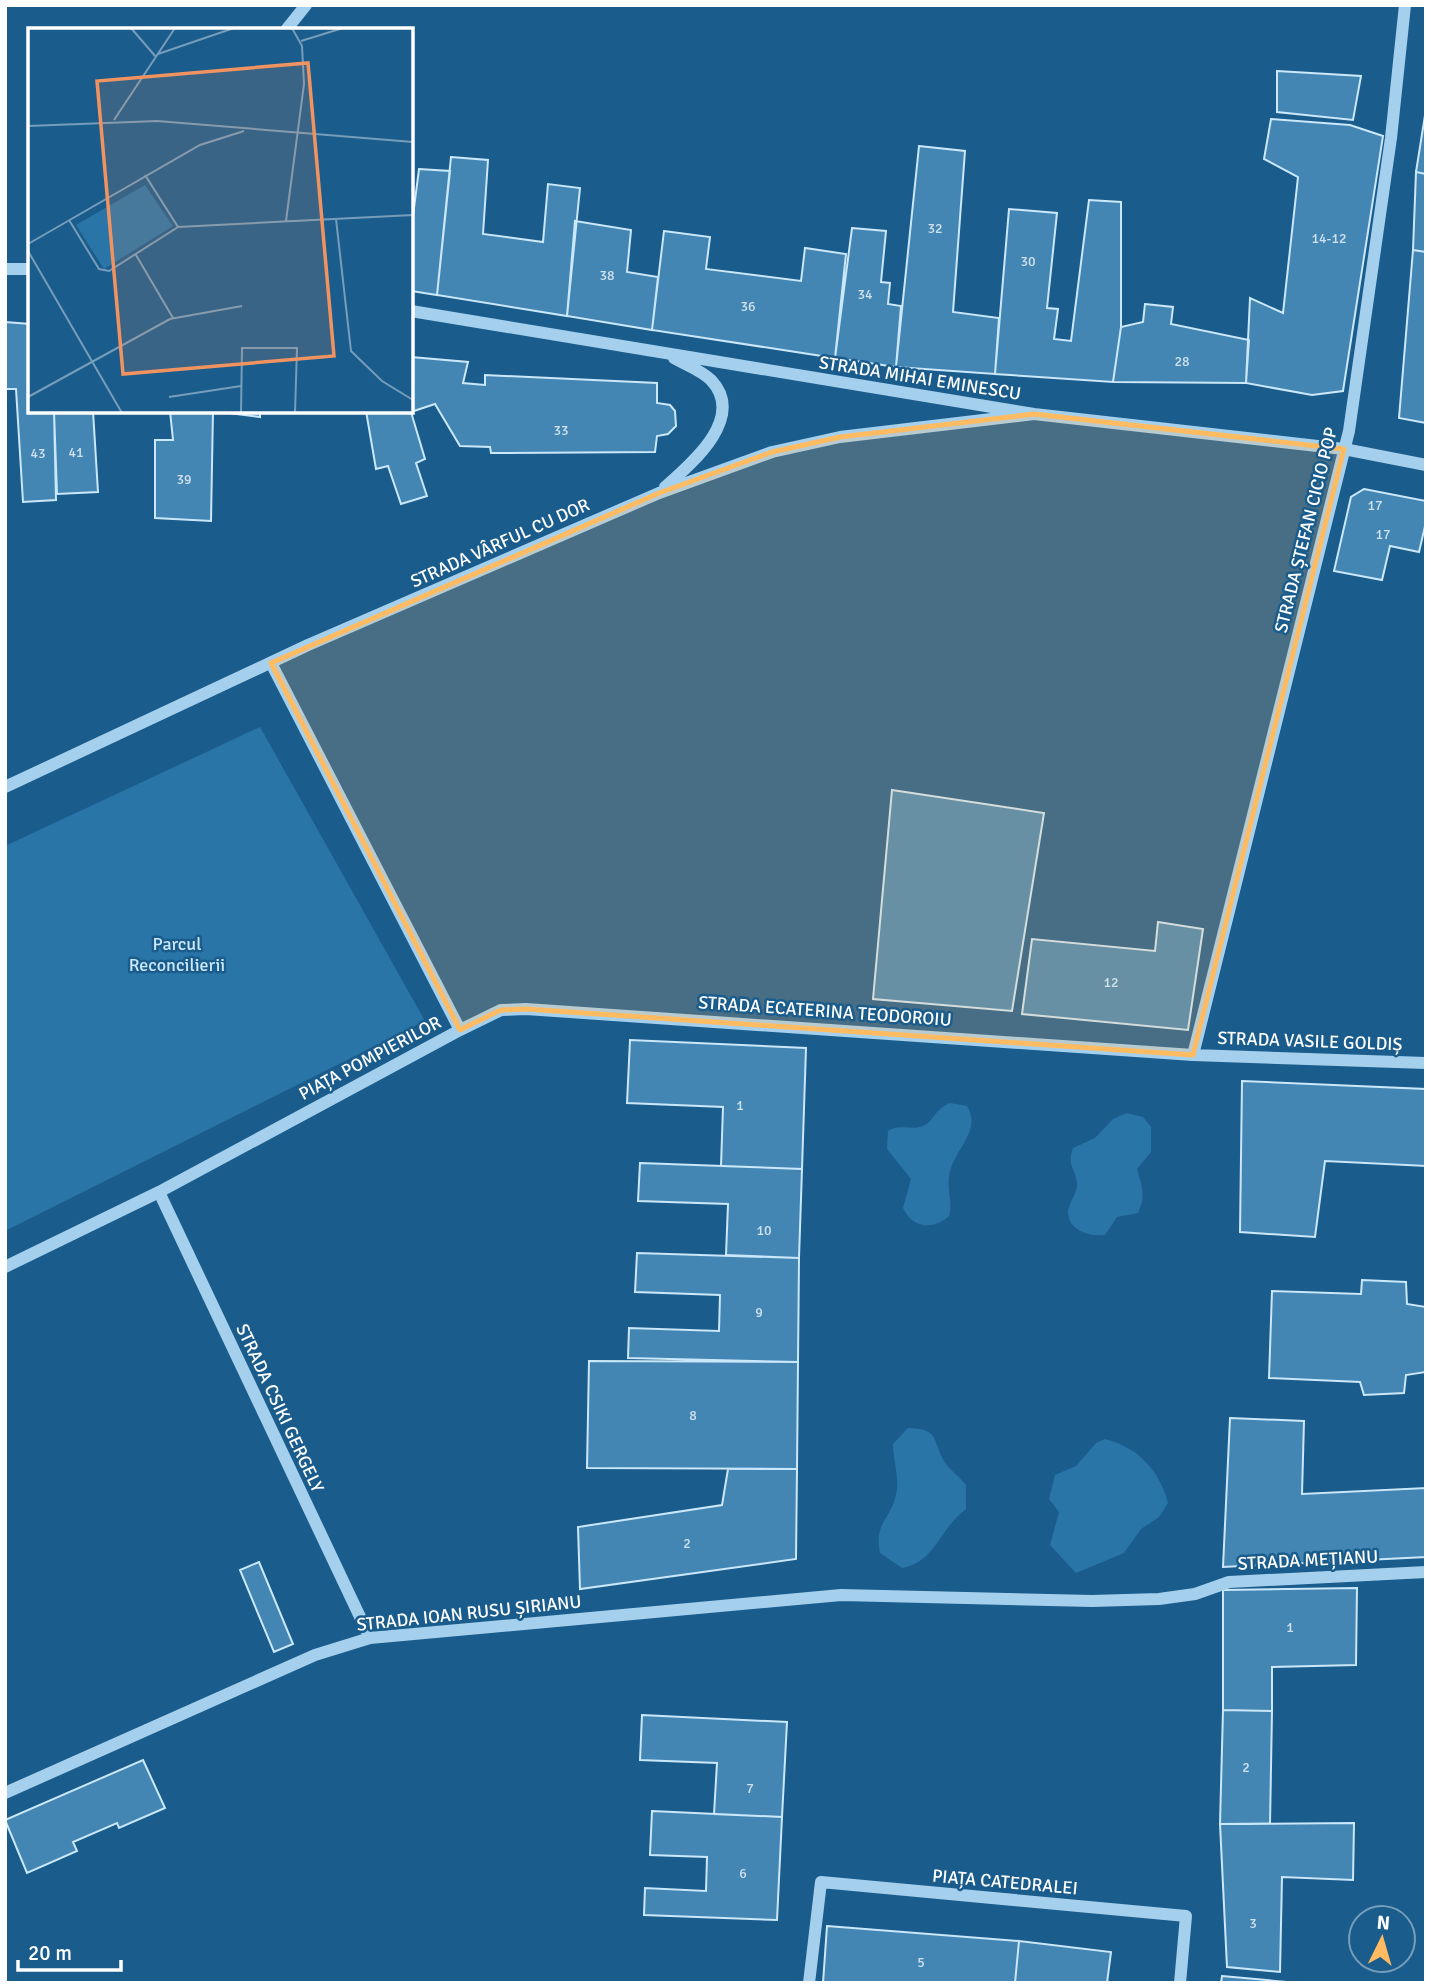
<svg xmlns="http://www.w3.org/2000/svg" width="1431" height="1988" font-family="Signika,sans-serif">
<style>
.green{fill:#2a75a8}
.building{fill:#4386b4;stroke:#cbe7fa;stroke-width:2}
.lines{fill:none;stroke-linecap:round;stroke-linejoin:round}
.minor{stroke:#a5d0ed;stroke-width:12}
.marked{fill:#ffbb62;fill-opacity:0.2;stroke:#ffbb62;stroke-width:5;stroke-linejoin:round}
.labels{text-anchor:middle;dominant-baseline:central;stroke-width:5;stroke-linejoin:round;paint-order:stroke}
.number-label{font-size:14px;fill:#d0e1ec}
.street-label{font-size:18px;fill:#fff;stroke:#1a5c8c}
.park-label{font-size:18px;fill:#cbe7fa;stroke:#1a5c8c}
.inset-road{fill:none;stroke:#769dba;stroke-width:2}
.view{fill:#f09361;fill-opacity:0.15;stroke:#f09361;stroke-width:3.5}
.inset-edge{fill:none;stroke:#fff;stroke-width:3.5}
</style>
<rect width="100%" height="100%" fill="#1a5c8c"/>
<path class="green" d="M 260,727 L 425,1021 L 5,1231 L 5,846 Z
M 950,1103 L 967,1106 C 983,1132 952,1150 949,1177 C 947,1191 953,1203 949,1216 C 933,1230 913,1229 903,1208 L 911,1179 L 887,1149 L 888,1131 C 899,1123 910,1131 923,1126 C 935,1121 933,1110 950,1103 Z
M 1127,1113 L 1143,1117 L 1151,1127 L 1151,1152 L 1137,1169 C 1142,1186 1146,1196 1138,1213 L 1117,1217 L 1105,1235 C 1090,1237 1067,1230 1068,1211 C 1069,1202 1077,1194 1077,1185 C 1077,1169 1066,1168 1073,1148 L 1095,1138 L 1113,1119 Z
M 908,1428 C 941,1428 932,1443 946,1464 C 951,1471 960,1477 966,1485 L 966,1509 C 938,1530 936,1562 902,1568 L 880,1553 C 874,1522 890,1521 896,1495 C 900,1478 893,1461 893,1444 Z
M 1105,1439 C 1138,1447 1160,1471 1168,1503 L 1159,1517 L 1141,1529 L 1124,1553 L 1076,1573 L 1050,1545 L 1059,1512 L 1049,1499 L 1055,1475 L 1076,1466 L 1096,1443 Z"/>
<path class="building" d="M 1277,71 L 1361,76 L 1353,120 L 1277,112 Z
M 1426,109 L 1426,174 L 1416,172 Z
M 1271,119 L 1350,125 L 1383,136 L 1343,391 L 1312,395 L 1246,383 L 1250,298 L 1283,313 L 1298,177 L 1264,159 Z
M 919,146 L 965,151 L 953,312 L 999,318 L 995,374 L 896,367 Z
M 451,157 L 488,160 L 483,234 L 543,242 L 548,184 L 580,188 L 567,316 L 437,295 Z
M 419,169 L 450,171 L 437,295 L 411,291 L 411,231 Z
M 1416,172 L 1426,174 L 1426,252 L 1413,250 Z
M 1089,200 L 1121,202 L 1121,327 L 1113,382 L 995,374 L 1009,209 L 1057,213 L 1047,308 L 1058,309 L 1054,339 L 1071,341 Z
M 575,221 L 631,230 L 627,272 L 658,277 L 652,330 L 567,316 Z
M 852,228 L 886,231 L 881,282 L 890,283 L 888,304 L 901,306 L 896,367 L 835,358 Z
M 664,231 L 710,237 L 706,269 L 801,281 L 805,248 L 846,254 L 835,358 L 652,330 Z
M 1413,250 L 1426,252 L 1426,423 L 1399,418 Z
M 1145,304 L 1173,307 L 1171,324 L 1249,340 L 1246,383 L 1113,382 L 1121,327 L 1143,322 Z
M 5,322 L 30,324 L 30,411 L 54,411 L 56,500 L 23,502 L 16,389 L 5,389 Z
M 411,357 L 468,362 L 463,383 L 485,385 L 485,375 L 657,383 L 657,403 L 670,405 L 675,411 L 676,426 L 668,434 L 657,436 L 655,452 L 491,453 L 490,447 L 460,446 L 435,404 L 411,412 L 425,459 L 416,463 L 427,496 L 401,504 L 388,466 L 376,469 L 366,411 L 411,411 Z
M 54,411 L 93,411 L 98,492 L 57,494 Z
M 170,411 L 213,411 L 211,521 L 155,518 L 155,440 L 173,440 Z
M 213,411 L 260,411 L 260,417 Z
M 1364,489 L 1426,501 L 1426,522 L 1419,552 L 1390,546 L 1382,580 L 1334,571 L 1351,497 Z
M 892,790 L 1044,813 L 1012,1011 L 873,999 Z
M 1158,922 L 1203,929 L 1188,1030 L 1022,1014 L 1032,939 L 1155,951 Z
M 630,1040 L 806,1048 L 802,1169 L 721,1166 L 723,1107 L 627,1103 Z
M 1242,1081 L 1426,1089 L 1426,1166 L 1325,1161 L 1315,1237 L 1240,1232 Z
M 640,1163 L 802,1169 L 799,1258 L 726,1255 L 728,1204 L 638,1201 Z
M 637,1253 L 799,1258 L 798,1362 L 628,1358 L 629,1328 L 719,1331 L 720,1295 L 635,1292 Z
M 1362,1280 L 1406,1282 L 1407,1304 L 1426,1307 L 1426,1372 L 1406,1375 L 1404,1393 L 1364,1395 L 1360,1382 L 1269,1378 L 1272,1291 L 1361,1294 Z
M 589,1361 L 798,1362 L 797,1469 L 587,1468 Z
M 1230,1418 L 1304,1421 L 1302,1494 L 1426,1488 L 1426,1557 L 1223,1567 Z
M 728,1469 L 797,1469 L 796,1559 L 580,1589 L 578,1527 L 722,1505 Z
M 259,1562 L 293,1644 L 274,1652 L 240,1570 Z
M 1357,1588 L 1356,1665 L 1272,1667 L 1272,1711 L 1223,1710 L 1223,1590 Z
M 1223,1710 L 1272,1711 L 1270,1824 L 1220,1824 Z
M 642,1715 L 787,1722 L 782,1817 L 714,1814 L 717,1763 L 640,1760 Z
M 143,1760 L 165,1808 L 119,1828 L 117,1823 L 73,1842 L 77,1851 L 27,1873 L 5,1820 Z
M 652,1811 L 782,1817 L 777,1920 L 644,1915 L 645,1888 L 706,1891 L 707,1857 L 650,1855 Z
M 1354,1823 L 1353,1880 L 1282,1877 L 1280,1972 L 1227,1967 L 1220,1824 Z
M 827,1926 L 1019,1941 L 1015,1983 L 823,1983 Z
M 1019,1941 L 1111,1952 L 1107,1983 L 1015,1983 Z
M 1222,1976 L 1298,1983 L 1221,1983 Z"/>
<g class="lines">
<path class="minor" d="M 286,30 L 306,5
M 5,269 L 30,269
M 411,311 L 1034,414 L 1344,449 L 1426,465
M 665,487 C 690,465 747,418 711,380 C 701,370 686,365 674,358
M 5,787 L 308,645 L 659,493 L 772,452 L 840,437 L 1034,414
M 460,1030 L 501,1010 L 526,1009 L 1193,1055 L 1426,1063
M 1193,1055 L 1349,431 L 1391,138 L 1405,5
M 159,1192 L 370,1638
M 5,1267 L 159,1192 L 460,1030 L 271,663
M 5,1793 L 315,1655 L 370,1638 L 841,1595 L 1092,1601 L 1159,1599 L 1195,1594 L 1229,1582 L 1426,1572
M 809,1983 L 821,1882 L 1186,1916 L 1180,1983"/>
</g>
<path class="marked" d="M 1034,414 L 1344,449 L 1193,1055 L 526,1009 L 501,1010 L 460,1030 L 271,663 L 659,493 L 772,452 L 840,437 Z"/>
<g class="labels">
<g class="number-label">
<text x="935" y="228">32</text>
<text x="1329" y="238">14-12</text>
<text x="1028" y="261">30</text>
<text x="607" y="275">38</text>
<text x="865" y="294">34</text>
<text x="748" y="306">36</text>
<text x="1182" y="361">28</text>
<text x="561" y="430">33</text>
<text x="76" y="452">41</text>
<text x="38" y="453">43</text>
<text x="184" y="479">39</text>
<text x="1375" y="505">17</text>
<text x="1383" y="534">17</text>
<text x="1111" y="982">12</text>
<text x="740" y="1105">1</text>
<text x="764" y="1230">10</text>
<text x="759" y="1312">9</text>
<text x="693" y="1415">8</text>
<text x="687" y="1543">2</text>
<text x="1290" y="1627">1</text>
<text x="1246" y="1767">2</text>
<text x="750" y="1788">7</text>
<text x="743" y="1873">6</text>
<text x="1253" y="1923">3</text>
<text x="921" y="1962">5</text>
</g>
<g class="street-label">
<text transform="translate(920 378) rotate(9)">STRADA MIHAI EMINESCU</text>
<text transform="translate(1306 530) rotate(-76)">STRADA ȘTEFAN CICIO POP</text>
<text transform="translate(500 543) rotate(-24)">STRADA VÂRFUL CU DOR</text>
<text transform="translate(825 1011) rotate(4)">STRADA ECATERINA TEODOROIU</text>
<text transform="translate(1310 1041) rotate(2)">STRADA VASILE GOLDIȘ</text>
<text transform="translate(370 1058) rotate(-28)">PIAȚA POMPIERILOR</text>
<text transform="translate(280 1408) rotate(65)">STRADA CSIKI GERGELY</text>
<text transform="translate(1308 1560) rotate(-3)">STRADA MEȚIANU</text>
<text transform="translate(469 1613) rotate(-6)">STRADA IOAN RUSU ȘIRIANU</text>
<text transform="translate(1005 1882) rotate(5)">PIAȚA CATEDRALEI</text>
</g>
<g class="park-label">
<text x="177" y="944">Parcul<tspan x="177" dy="21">Reconcilierii</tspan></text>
</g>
</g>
<g transform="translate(28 28)">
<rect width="385" height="385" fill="#1a5c8c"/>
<path d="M 117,157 L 145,198 L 76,241 L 48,197 Z" fill="#2a75a8"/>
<path class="inset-road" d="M 103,0 L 128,29M 273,13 L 315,0M 130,26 L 206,0M 86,92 L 147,0M 0,98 L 129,93 L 385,114M 308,191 L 323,323 L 354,353 L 385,372M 41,192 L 71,241 L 81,243 L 150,199 L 117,147M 258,193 L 276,56 L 274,18 L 264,0M 150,199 L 385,187M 0,216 L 172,117 L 216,103M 0,223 L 94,385M 108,227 L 145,290M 0,369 L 142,291 L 214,278M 141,369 L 213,358M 213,385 L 214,320 L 269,320 L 267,385"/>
<path class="view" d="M 280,35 L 306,328 L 95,346 L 69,53 Z"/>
<rect width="385" height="385" class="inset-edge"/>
</g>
<rect width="1431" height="1988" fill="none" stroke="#ffffff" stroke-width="14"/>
<g transform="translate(1382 1939) rotate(5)"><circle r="33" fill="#1a5c8c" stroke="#769dba" stroke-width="2"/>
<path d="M0-5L12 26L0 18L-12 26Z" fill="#ffbb62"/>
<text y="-10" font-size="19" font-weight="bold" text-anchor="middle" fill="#ffffff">N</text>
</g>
<path d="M18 1960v10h103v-10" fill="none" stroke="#ffffff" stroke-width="3.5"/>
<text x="28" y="1960" font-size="21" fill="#ffffff" stroke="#1a5c8c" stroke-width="5" paint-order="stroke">20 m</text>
</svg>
